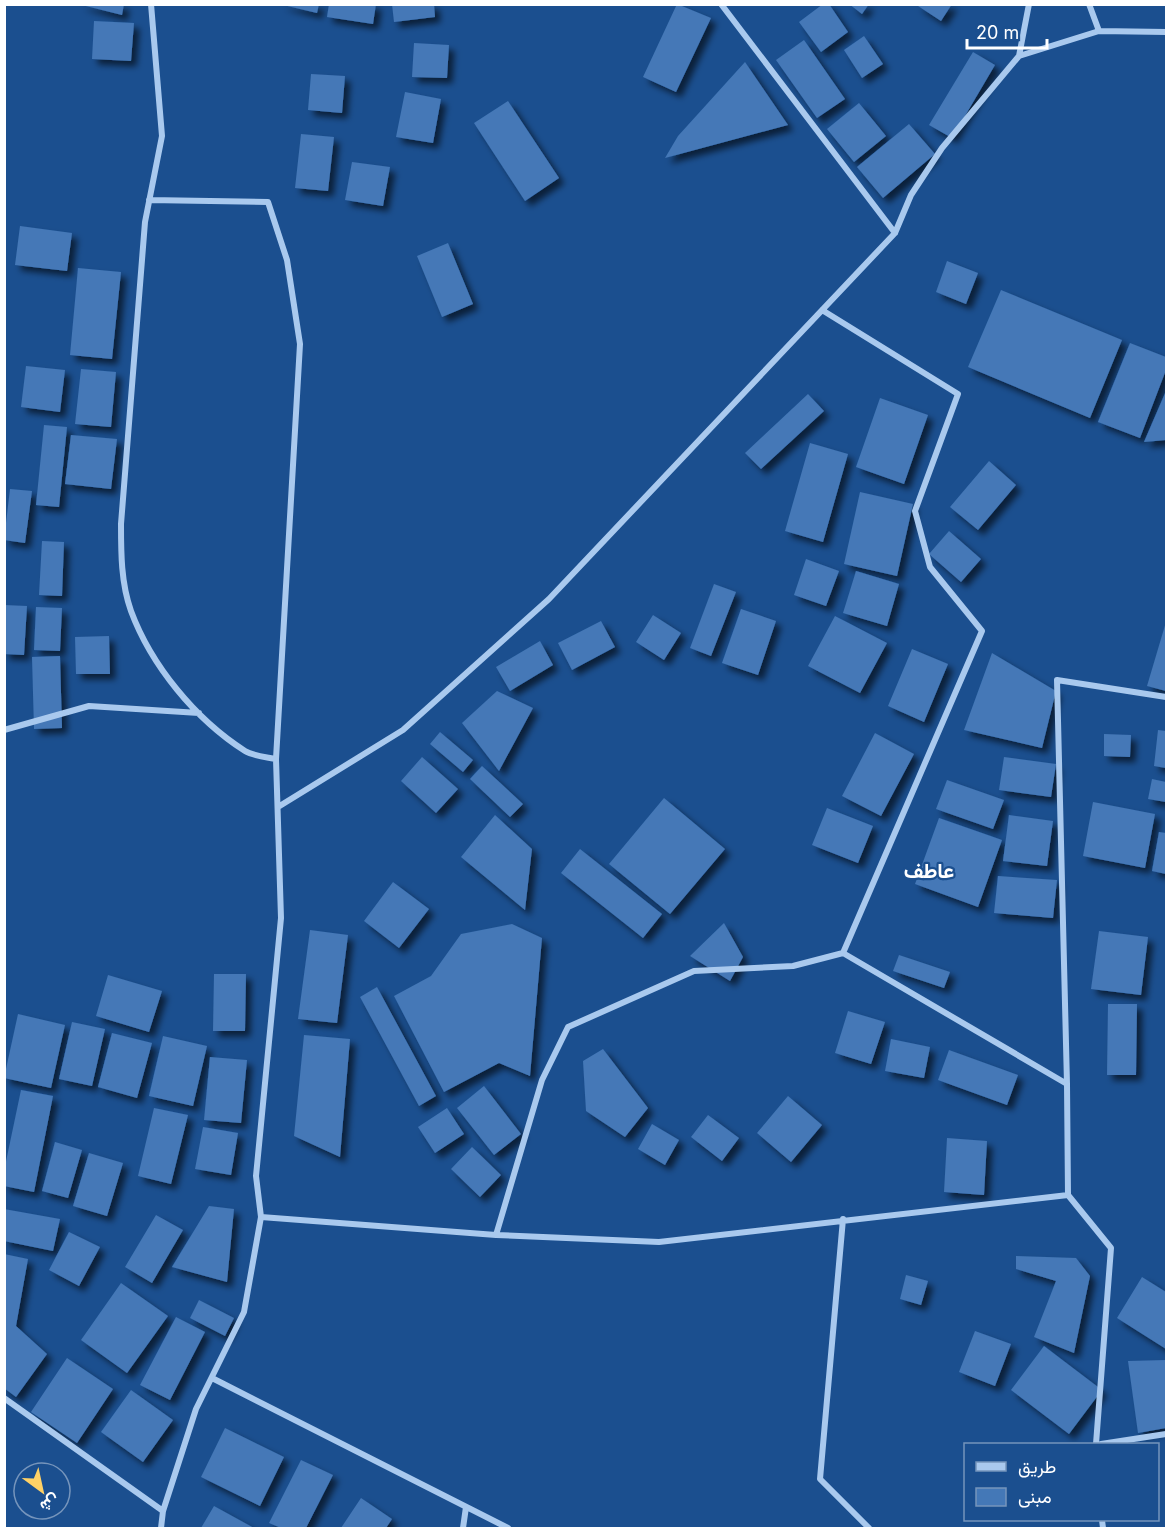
<svg xmlns="http://www.w3.org/2000/svg" width="1171" height="1533" font-family="Inter,Vazirmatn,sans-serif">
<style>
.building{fill:#4478b7;filter:url(#shadow)}
.lines{fill:none;stroke-linecap:round;stroke-linejoin:round}
.minor{stroke:#a9c9ee;stroke-width:6}
.labels{text-anchor:middle;dominant-baseline:central;stroke-width:4.5;stroke-linejoin:round;paint-order:stroke}
.neighbourhood-label{font-size:21px;font-weight:bold;fill:#fff;stroke:#1b4f8f}
</style>
<defs>
<filter id="shadow"><feDropShadow dx="5.5" dy="5.5" stdDeviation="3" flood-color="#0009"/></filter>
</defs>
<rect width="100%" height="100%" fill="#1b4f8f"/>
<path class="building" d="M 78,4 L 124,4 L 122,15 Z
M 279,4 L 319,4 L 317,13 Z
M 329,4 L 376,4 L 373,24 L 327,17 Z
M 392,4 L 434,4 L 435,17 L 394,22 Z
M 677,4 L 711,18 L 676,92 L 643,77 Z
M 823,4 L 829,4 L 848,32 L 821,52 L 799,22 Z
M 849,4 L 869,4 L 862,14 Z
M 915,4 L 952,4 L 941,21 Z
M 94,21 L 134,23 L 131,61 L 92,59 Z
M 864,36 L 883,64 L 862,78 L 844,50 Z
M 804,40 L 845,99 L 817,118 L 776,60 Z
M 414,43 L 449,45 L 447,78 L 412,77 Z
M 973,52 L 995,65 L 952,138 L 929,125 Z
M 745,62 L 788,125 L 665,158 L 678,136 Z
M 311,74 L 345,76 L 342,113 L 308,110 Z
M 405,92 L 441,99 L 433,143 L 396,137 Z
M 508,101 L 559,178 L 525,201 L 474,123 Z
M 859,103 L 886,136 L 854,162 L 827,129 Z
M 909,124 L 935,154 L 883,198 L 857,167 Z
M 301,134 L 334,137 L 328,191 L 295,188 Z
M 352,162 L 390,167 L 383,206 L 345,200 Z
M 20,226 L 72,233 L 67,271 L 15,265 Z
M 448,243 L 473,304 L 442,317 L 417,256 Z
M 947,261 L 978,273 L 966,304 L 936,292 Z
M 78,268 L 121,272 L 112,359 L 70,355 Z
M 1001,290 L 1122,340 L 1090,418 L 968,367 Z
M 1130,343 L 1166,357 L 1166,370 L 1140,438 L 1098,422 Z
M 26,366 L 65,370 L 60,412 L 21,407 Z
M 81,369 L 116,372 L 111,427 L 75,424 Z
M 1166,391 L 1166,440 L 1144,442 Z
M 808,394 L 824,411 L 761,469 L 745,453 Z
M 880,398 L 928,415 L 904,484 L 856,467 Z
M 44,425 L 67,427 L 59,507 L 36,505 Z
M 71,435 L 117,439 L 111,489 L 65,484 Z
M 810,443 L 848,454 L 823,542 L 785,531 Z
M 989,461 L 1016,485 L 978,530 L 950,507 Z
M 10,489 L 32,491 L 25,543 L 4,540 Z
M 860,492 L 913,504 L 897,576 L 844,564 Z
M 949,531 L 981,559 L 961,582 L 929,554 Z
M 42,541 L 64,542 L 62,596 L 39,595 Z
M 806,559 L 839,571 L 826,606 L 794,595 Z
M 856,571 L 899,584 L 887,626 L 843,613 Z
M 714,584 L 736,592 L 711,656 L 690,648 Z
M 4,605 L 27,606 L 24,655 L 4,654 Z
M 36,607 L 62,608 L 60,651 L 34,650 Z
M 741,609 L 776,621 L 758,675 L 722,663 Z
M 653,615 L 681,633 L 664,660 L 636,642 Z
M 835,616 L 887,643 L 860,693 L 808,666 Z
M 601,621 L 615,647 L 572,670 L 558,643 Z
M 1166,622 L 1166,691 L 1147,686 Z
M 109,636 L 110,674 L 76,674 L 75,637 Z
M 540,641 L 553,665 L 510,691 L 496,667 Z
M 912,649 L 948,664 L 924,722 L 888,706 Z
M 992,653 L 1056,691 L 1042,748 L 964,730 Z
M 60,656 L 62,728 L 34,729 L 32,657 Z
M 497,691 L 533,708 L 499,771 L 462,723 Z
M 1158,730 L 1166,731 L 1166,768 L 1154,766 Z
M 440,732 L 473,760 L 463,772 L 430,744 Z
M 875,733 L 914,754 L 881,816 L 842,796 Z
M 1104,734 L 1131,735 L 1130,757 L 1104,756 Z
M 422,757 L 458,789 L 436,813 L 401,781 Z
M 1004,757 L 1056,764 L 1051,797 L 999,790 Z
M 482,766 L 523,804 L 510,817 L 470,779 Z
M 1152,779 L 1166,782 L 1166,802 L 1148,799 Z
M 947,780 L 1004,800 L 993,829 L 936,809 Z
M 664,798 L 725,849 L 670,914 L 609,864 Z
M 1093,802 L 1155,814 L 1145,868 L 1083,856 Z
M 827,808 L 873,826 L 858,863 L 812,845 Z
M 495,815 L 532,849 L 525,910 L 461,857 Z
M 1009,815 L 1053,821 L 1047,866 L 1003,861 Z
M 939,818 L 1002,840 L 978,907 L 915,884 Z
M 1159,832 L 1166,833 L 1166,874 L 1152,871 Z
M 580,849 L 662,914 L 643,938 L 561,873 Z
M 998,876 L 1057,880 L 1053,918 L 994,913 Z
M 393,882 L 429,909 L 399,948 L 364,921 Z
M 724,923 L 743,957 L 730,981 L 690,956 Z
M 512,924 L 542,938 L 530,1076 L 499,1063 L 444,1092 L 394,996 L 431,976 L 461,934 Z
M 310,930 L 348,935 L 337,1023 L 298,1019 Z
M 1099,931 L 1148,937 L 1141,995 L 1091,989 Z
M 899,955 L 950,972 L 944,988 L 893,971 Z
M 214,974 L 246,974 L 245,1031 L 213,1031 Z
M 108,975 L 162,991 L 149,1032 L 96,1016 Z
M 377,987 L 436,1096 L 419,1106 L 360,997 Z
M 1108,1004 L 1137,1004 L 1136,1075 L 1107,1075 Z
M 848,1011 L 885,1022 L 871,1064 L 835,1053 Z
M 18,1014 L 65,1025 L 51,1088 L 4,1078 Z
M 72,1022 L 105,1029 L 92,1086 L 59,1079 Z
M 112,1033 L 152,1043 L 137,1098 L 98,1087 Z
M 304,1035 L 350,1039 L 340,1157 L 294,1136 Z
M 163,1036 L 207,1046 L 193,1106 L 149,1096 Z
M 891,1039 L 930,1047 L 924,1078 L 885,1071 Z
M 603,1049 L 648,1108 L 625,1137 L 586,1111 L 583,1061 Z
M 949,1050 L 1018,1075 L 1007,1105 L 938,1080 Z
M 210,1057 L 247,1060 L 241,1123 L 204,1120 Z
M 484,1086 L 521,1134 L 494,1155 L 457,1108 Z
M 21,1090 L 53,1096 L 34,1192 L 4,1186 L 4,1171 Z
M 788,1096 L 822,1125 L 791,1162 L 757,1133 Z
M 154,1108 L 188,1115 L 171,1184 L 138,1176 Z
M 447,1108 L 464,1134 L 435,1153 L 418,1127 Z
M 708,1115 L 739,1138 L 722,1161 L 691,1137 Z
M 652,1124 L 679,1140 L 665,1165 L 638,1149 Z
M 203,1127 L 238,1133 L 231,1175 L 195,1169 Z
M 947,1138 L 987,1141 L 984,1195 L 944,1192 Z
M 55,1142 L 82,1150 L 68,1198 L 42,1191 Z
M 472,1147 L 501,1175 L 480,1197 L 451,1169 Z
M 89,1153 L 123,1163 L 107,1216 L 73,1206 Z
M 209,1206 L 234,1209 L 227,1282 L 172,1267 Z
M 4,1209 L 60,1219 L 53,1251 L 4,1241 Z
M 156,1215 L 183,1230 L 152,1283 L 125,1267 Z
M 69,1232 L 100,1247 L 79,1286 L 49,1270 Z
M 4,1254 L 28,1259 L 16,1326 L 47,1354 L 16,1397 L 4,1388 Z
M 1016,1256 L 1076,1258 L 1090,1276 L 1074,1353 L 1034,1337 L 1056,1281 L 1016,1269 Z
M 906,1275 L 928,1281 L 921,1305 L 900,1299 Z
M 1142,1277 L 1166,1292 L 1166,1349 L 1117,1318 Z
M 121,1283 L 168,1316 L 127,1373 L 81,1340 Z
M 199,1300 L 234,1318 L 225,1336 L 190,1318 Z
M 176,1317 L 205,1332 L 170,1400 L 140,1385 Z
M 975,1331 L 1011,1344 L 995,1386 L 959,1372 Z
M 1044,1346 L 1102,1390 L 1069,1434 L 1011,1390 Z
M 67,1358 L 113,1389 L 77,1443 L 31,1412 Z
M 1166,1360 L 1166,1428 L 1138,1433 L 1128,1361 Z
M 131,1390 L 173,1420 L 143,1462 L 101,1432 Z
M 225,1428 L 284,1457 L 260,1506 L 201,1477 Z
M 301,1460 L 333,1475 L 306,1528 L 281,1528 L 269,1523 Z
M 361,1498 L 392,1519 L 386,1528 L 341,1528 Z
M 214,1506 L 254,1528 L 201,1528 Z"/>
<g class="lines">
<path class="minor" d="M 151,4 L 162,136 L 145,222 L 121,524 C 121,553 121,583 131,611 C 151,665 195,719 245,751 C 253,756 266,757 276,759
M 721,4 L 895,233
M 1089,4 L 1099,31
M 1019,56 L 1029,4
M 149,200 L 268,202 L 287,260 L 300,344 L 276,759 L 281,918 L 256,1176 L 261,1217 L 244,1312 L 196,1409 L 163,1511 L 161,1528
M 4,730 L 89,706 L 199,713
M 278,807 L 403,730 L 549,599 L 895,233 L 911,195 L 942,148 L 1019,56 L 1099,31 L 1166,32
M 843,953 L 1067,1084 L 1068,1195
M 1067,1084 L 1057,680 L 1166,697
M 261,1217 L 496,1235 L 659,1242 L 1068,1195 L 1111,1248 L 1096,1444
M 843,1219 L 820,1479 L 869,1528
M 496,1235 L 542,1080 L 568,1027 L 694,971 L 793,966 L 843,953 L 982,631 L 930,567 L 915,511 L 958,394 L 822,310
M 212,1378 L 508,1528
M 4,1398 L 163,1511
M 1101,1444 L 1166,1434
M 1102,1520 L 1103,1528
M 463,1528 L 466,1507"/>
</g>
<g class="labels">
<g class="neighbourhood-label">
<text x="929" y="870">عاطف</text>
</g>
</g>
<rect width="1171" height="1533" fill="none" stroke="#ffffff" stroke-width="12"/>
<rect x="964" y="1443" width="195" height="78" fill="#1b4f8f" stroke="#7695bc" stroke-width="1.5"/>
<rect x="976" y="1462" width="30" height="9" fill="#a9c9ee" stroke="#7695bc" stroke-width="1.5"/>
<text x="1018" y="1473" font-size="18" fill="#ffffff">طريق</text>
<rect x="976" y="1488" width="30" height="18" fill="#4478b7" stroke="#7695bc" stroke-width="1.5"/>
<text x="1018" y="1503" font-size="18" fill="#ffffff">مبنى</text>
<g transform="translate(42 1491) rotate(147)"><circle r="28" fill="#1b4f8f" stroke="#7695bc" stroke-width="1.5"/>
<path d="M0-4.5L10 22L0 15L-10 22Z" fill="#ffd166"/>
<text y="-9" font-size="16" font-weight="bold" text-anchor="middle" fill="#ffffff">ش</text>
</g>
<path d="M967 39v9h80v-9" fill="none" stroke="#ffffff" stroke-width="3"/>
<text x="976" y="39" font-size="18" fill="#ffffff" stroke="#1b4f8f" stroke-width="4.5" paint-order="stroke">20 m</text>
</svg>
